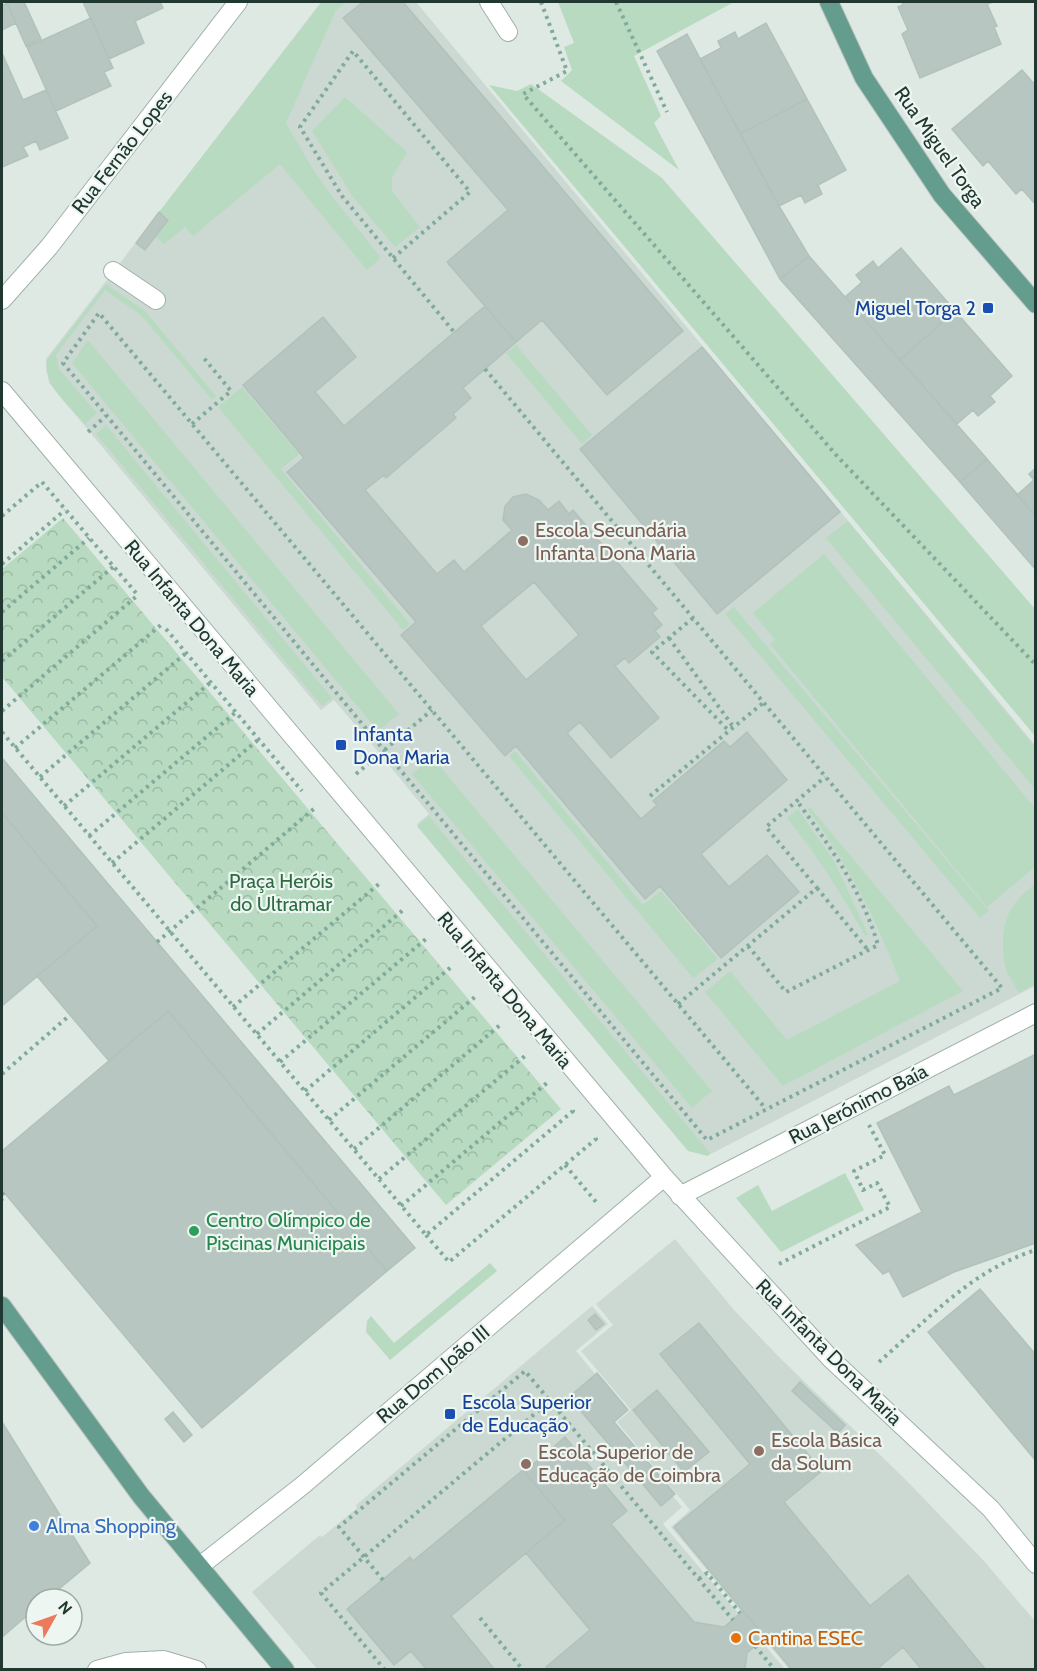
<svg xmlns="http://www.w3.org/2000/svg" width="1037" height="1671" font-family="Cabin,sans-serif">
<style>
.built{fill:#ccd9d3}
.green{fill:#b7dac0}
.park{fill:url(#park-crowns)}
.building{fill:#b7c6c0;stroke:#b1c2ba;stroke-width:1.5;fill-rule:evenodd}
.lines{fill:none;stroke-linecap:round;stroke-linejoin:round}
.minor-casing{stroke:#a1b0ab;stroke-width:20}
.major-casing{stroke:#bcc3c1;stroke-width:20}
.path{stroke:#80ab9c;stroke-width:4;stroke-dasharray:3 4.5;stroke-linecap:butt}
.minor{stroke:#fff;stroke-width:18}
.major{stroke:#649d8d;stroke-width:18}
.transit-dot{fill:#1a4fb4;stroke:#eef6f2;stroke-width:2}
.education-dot{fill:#8d6e63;stroke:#eef6f2;stroke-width:2}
.leisure-dot{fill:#2e9e5b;stroke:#eef6f2;stroke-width:2}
.shop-dot{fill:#3f7fe0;stroke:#eef6f2;stroke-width:2}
.food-dot{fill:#e8710a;stroke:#eef6f2;stroke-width:2}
.labels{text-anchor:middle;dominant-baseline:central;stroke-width:4.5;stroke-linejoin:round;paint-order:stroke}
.street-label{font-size:20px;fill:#203831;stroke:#eef6f2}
.transit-label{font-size:20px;fill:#164399;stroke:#eef6f2;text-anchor:start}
.education-label{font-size:20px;fill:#785e54;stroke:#eef6f2;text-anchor:start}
.park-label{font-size:20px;fill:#2d6c43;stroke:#eef6f2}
.leisure-label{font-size:20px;fill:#27864d;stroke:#eef6f2;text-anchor:start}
.shop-label{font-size:20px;fill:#366cbe;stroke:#eef6f2;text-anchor:start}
.food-label{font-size:20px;fill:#c56008;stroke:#eef6f2;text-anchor:start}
</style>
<defs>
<pattern id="park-crowns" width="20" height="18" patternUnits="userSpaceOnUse" patternTransform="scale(1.5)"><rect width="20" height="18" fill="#b7dac0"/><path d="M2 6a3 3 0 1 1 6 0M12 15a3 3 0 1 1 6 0" fill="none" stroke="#9dbca5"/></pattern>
</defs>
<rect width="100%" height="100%" fill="#dee9e4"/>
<path class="built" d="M 321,2 L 416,2 L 1035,745 L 1035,986 L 709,1155 L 689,1150 L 417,824 L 429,814 L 380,754 L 334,700 L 321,710 L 49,383 L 46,359 Z
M 675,1239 L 735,1311 L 778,1356 L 907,1481 L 984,1561 L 1035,1621 L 1035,1669 L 789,1669 L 671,1527 L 690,1510 L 617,1422 L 631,1410 L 581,1351 L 613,1325 L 596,1304 Z
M 592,1306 L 608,1324 L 576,1351 L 626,1411 L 612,1423 L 682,1507 L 663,1524 L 785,1669 L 317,1669 L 252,1592 L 320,1535 L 322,1537 L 357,1508 L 356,1505 Z"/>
<path class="green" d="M 322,2 L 346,2 L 336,10 L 286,123 L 314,171 L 332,196 L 381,258 L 367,270 L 280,164 L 193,236 L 185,227 L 164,244 L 156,237 L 169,219 L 159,212 Z
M 558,2 L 734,2 L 634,56 L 661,116 L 654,123 L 679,170 L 561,81 L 572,70 L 564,47 L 574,43 Z
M 531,84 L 662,178 L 1035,609 L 1035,736 L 489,85 L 517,91 Z
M 345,97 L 407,152 L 392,178 L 392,191 L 420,227 L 395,247 L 353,197 L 312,131 Z
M 106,284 L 145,311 L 216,396 L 212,400 L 141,315 L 105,290 L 56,355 L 59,369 L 97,413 L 85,424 C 70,407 41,383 47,360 Z
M 88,340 L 399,714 L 378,731 L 72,363 Z
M 516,345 L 592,435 L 582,444 L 506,353 Z
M 242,387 L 299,454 L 281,469 L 410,624 L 403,630 L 218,407 Z
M 106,425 L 332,698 L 322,706 L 96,434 Z
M 848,521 L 1035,747 L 1035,789 L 826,538 Z
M 824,554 L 1035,808 L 1035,867 L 987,907 L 770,644 L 775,640 L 753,613 Z
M 734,607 L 989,911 L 980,918 L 725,614 Z
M 515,751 L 643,905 L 661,891 L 718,959 L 693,978 L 509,756 Z
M 432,757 L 712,1091 L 692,1108 L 412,774 Z
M 810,807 L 963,991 L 783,1086 L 705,992 L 730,971 L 787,1040 L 900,981 C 876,919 847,862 807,809 Z
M 798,809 L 834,861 L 868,934 L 865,936 C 842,894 817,855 787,818 Z
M 429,816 L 710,1153 L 708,1156 L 688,1151 L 417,826 Z
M 1035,884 L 1035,984 L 1019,993 C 1015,986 1011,979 1007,972 C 1004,964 1003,953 1003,944 C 1003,915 1013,901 1035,884 Z
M 845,1173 L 864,1210 L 781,1252 L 736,1198 L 758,1185 L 772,1211 Z
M 490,1263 L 497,1271 L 390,1360 L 366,1332 L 367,1321 L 371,1316 L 394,1343 Z"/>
<path class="park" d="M 63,518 L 561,1109 L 446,1205 L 2,677 L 2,569 Z"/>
<path class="building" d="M 11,2 L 24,2 L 41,39 L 26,46 L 7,3 Z
M 83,2 L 160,2 L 163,8 L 135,21 L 144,43 L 109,59 Z
M 363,2 L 403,2 L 683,331 L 607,395 L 542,320 L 516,342 L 447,262 L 508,210 L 343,18 Z
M 902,2 L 993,2 L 987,4 L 997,26 L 994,27 L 1001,44 L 920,78 L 902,34 L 908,30 L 898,7 L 903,5 Z
M 7,3 L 16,23 L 2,30 L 2,6 Z
M 91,18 L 113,68 L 104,72 L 111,86 L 56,111 L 27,47 Z
M 766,23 L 807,99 L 740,134 L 700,59 L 721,48 L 718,41 L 735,32 L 738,39 Z
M 687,34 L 779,206 L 809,256 L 780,279 L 657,51 Z
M 2,53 L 23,100 L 46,90 L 68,138 L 40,150 L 36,141 L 23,147 L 28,156 L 2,167 Z
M 1022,70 L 1036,86 L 1036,205 L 1022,189 L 1016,194 L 988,161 L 983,166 L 952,129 Z
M 807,99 L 846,170 L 818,185 L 822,194 L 805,203 L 801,195 L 779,206 L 740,134 Z
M 159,212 L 168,220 L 145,250 L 136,243 Z
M 901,248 L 955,311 L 900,360 L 845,297 L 862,282 L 856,275 L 873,261 L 878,268 Z
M 809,256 L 987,459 L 960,482 L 780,279 Z
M 485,306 L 516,342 L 463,388 L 471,398 L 453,414 L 456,418 L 386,478 L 384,475 L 365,490 L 437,574 L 454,560 L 464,572 L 512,530 L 503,520 L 505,506 L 513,497 L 526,494 L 539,500 L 548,510 L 559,501 L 569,514 L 573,510 L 657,609 L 652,613 L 662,625 L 655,631 L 660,637 L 629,663 L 625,658 L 615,666 L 659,718 L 611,758 L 580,722 L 567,733 L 641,819 L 657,805 L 653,801 L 724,741 L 730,747 L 747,732 L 787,780 L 701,854 L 729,887 L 767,855 L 799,892 L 721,958 L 660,886 L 645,899 L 516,746 L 505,756 L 401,635 L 416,622 L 287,472 L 304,458 L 243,385 L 323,317 L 356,357 L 315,392 L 344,426 ZM 534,582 L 579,635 L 526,680 L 481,626 Z
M 955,311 L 1012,376 L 990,396 L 995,402 L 978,416 L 973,410 L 957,424 L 900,360 Z
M 702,347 L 840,512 L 717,614 L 580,449 Z
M 987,459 L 1036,516 L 1036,570 L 960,482 Z
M 1036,468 L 1036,516 L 1017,495 L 1034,480 L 1029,474 Z
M 2,758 L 415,1248 L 387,1271 L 168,1011 L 109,1061 L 37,976 L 97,926 L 2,813 Z
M 2,813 L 97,926 L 2,1006 Z
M 168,1011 L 387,1271 L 202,1428 L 2,1190 L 2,1151 Z
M 1036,1054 L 1036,1243 L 954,1272 L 903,1297 L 889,1271 L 883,1274 L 856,1245 L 922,1212 L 877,1123 L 949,1086 L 954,1095 Z
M 980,1289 L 1036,1355 L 1036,1461 L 928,1332 Z
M 595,1314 L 604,1324 L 596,1330 L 588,1320 Z
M 699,1323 L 822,1471 L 784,1502 L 870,1606 L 908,1575 L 986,1670 L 922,1670 L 903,1647 L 876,1670 L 792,1670 L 743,1611 L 674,1527 L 750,1464 L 660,1354 Z
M 597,1373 L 628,1410 L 614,1422 L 675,1494 L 661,1506 L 569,1397 Z
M 800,1382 L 845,1425 L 838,1433 L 792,1391 Z
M 657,1390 L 709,1452 L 684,1472 L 633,1410 Z
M 173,1412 L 192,1435 L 184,1442 L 165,1419 Z
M 2,1422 L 90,1563 L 47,1599 L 36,1599 L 36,1608 L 2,1637 Z
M 565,1437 L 627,1511 L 611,1524 L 694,1622 L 724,1627 L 743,1611 L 765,1637 L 747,1653 L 745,1670 L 548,1670 L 546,1667 L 590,1630 L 526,1553 L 565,1520 L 523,1470 L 528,1465 L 530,1467 Z
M 523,1470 L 565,1520 L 451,1616 L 495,1670 L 427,1670 L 411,1651 L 394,1665 L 347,1609 L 410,1557 L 413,1561 Z"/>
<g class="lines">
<g class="minor-casing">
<path id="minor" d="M 489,2 L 508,32
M 113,271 L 156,300
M 2,300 L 49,247 L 238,2
M 2,391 L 664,1177 L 831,1359 L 991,1509 L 1036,1564
M 680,1196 L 1036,1013
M 200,1566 L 303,1485 L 664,1177
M 97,1670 L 126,1662 L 164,1660 L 197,1670"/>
</g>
<g class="major-casing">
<path id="major" d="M 829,2 L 864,78 L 942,195 L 1036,304
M 2,1306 L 141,1496 L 285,1670"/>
</g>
<path class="path" d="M 541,2 L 567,71 L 523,94 L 837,456 L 1036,665
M 616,2 L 667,112
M 393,258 L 470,192 L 353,51 L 300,127 L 342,196 L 454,332
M 485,369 L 1002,988 L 707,1140 L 63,363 L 99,313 L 766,1109
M 192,424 L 231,391 L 203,357
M 88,432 L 106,416
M 2,516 L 42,482 L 136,593
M 2,564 L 65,510
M 2,612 L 89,538
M 693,618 L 652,652 L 727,729 L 732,725
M 166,629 L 302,791
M 669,638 L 732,725
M 2,661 L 113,567
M 2,711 L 138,595
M 2,732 L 426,1235 L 573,1111 L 570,1108
M 15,748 L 162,624
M 356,774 L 432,710
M 40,777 L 186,653
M 650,796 L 763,703
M 64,806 L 211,682
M 89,836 L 236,712
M 112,863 L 259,739
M 817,888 L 868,950
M 157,942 L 316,807
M 748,946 L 786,992 L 878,945 C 862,891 830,846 797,801
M 678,1004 L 817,888 L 766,827 L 825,777
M 233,1007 L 380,883
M 257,1034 L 403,910
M 280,1062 L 427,938
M 2,1074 L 70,1015
M 305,1091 L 451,967
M 329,1120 L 476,996
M 354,1149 L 500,1025
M 565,1165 L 597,1203
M 379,1179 L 526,1055
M 2,1193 L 5,1197 L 2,1199
M 401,1206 L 548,1082
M 426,1235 L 449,1262 L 596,1139 L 594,1137
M 779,1264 L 890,1207 L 877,1183 L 863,1190 L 854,1171 L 885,1155 L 869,1125
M 879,1362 C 927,1320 973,1269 1036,1250
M 699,1579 L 707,1573 L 740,1613
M 383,1580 L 339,1527 L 525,1371 L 550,1401
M 480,1618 L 523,1670
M 755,1646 L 775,1670
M 385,1670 L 321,1593 L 550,1401 L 733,1620"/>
<use href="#minor" class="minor"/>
<use href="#major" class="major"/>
</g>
<g class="transit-dot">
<rect x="982" y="302" width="12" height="12" rx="3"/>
<rect x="335" y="739" width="12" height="12" rx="3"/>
<rect x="444" y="1408" width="12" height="12" rx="3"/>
</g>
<g class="education-dot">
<circle cx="523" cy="541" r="6"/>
<circle cx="759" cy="1451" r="6"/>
<circle cx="526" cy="1464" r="6"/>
</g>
<circle class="leisure-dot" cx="194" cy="1231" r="6"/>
<circle class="shop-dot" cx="34" cy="1526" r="6"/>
<circle class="food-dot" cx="736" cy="1638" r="6"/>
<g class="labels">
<g class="street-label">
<text transform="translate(940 147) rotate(55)">Rua Miguel Torga</text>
<text transform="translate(122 152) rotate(-52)">Rua Fernão Lopes</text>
<text transform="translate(192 618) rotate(50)">Rua Infanta Dona Maria</text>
<text transform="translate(505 990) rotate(50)">Rua Infanta Dona Maria</text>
<text transform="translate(858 1104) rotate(-27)">Rua Jerónimo Baía</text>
<text transform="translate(829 1352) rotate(45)">Rua Infanta Dona Maria</text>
<text transform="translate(433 1374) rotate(-40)">Rua Dom João III</text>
</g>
<g class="transit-label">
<text x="976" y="308" text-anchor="end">Miguel Torga 2</text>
<text x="353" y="734">Infanta<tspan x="353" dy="23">Dona Maria</tspan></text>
<text x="462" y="1402">Escola Superior<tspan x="462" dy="23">de Educação</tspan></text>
</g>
<g class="education-label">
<text x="535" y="530">Escola Secundária<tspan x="535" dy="23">Infanta Dona Maria</tspan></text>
<text x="771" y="1440">Escola Básica<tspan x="771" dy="23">da Solum</tspan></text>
<text x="538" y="1452">Escola Superior de<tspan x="538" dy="23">Educação de Coimbra</tspan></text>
</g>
<g class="park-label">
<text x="281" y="881">Praça Heróis<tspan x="281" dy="23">do Ultramar</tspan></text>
</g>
<g class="leisure-label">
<text x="206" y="1220">Centro Olímpico de<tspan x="206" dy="23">Piscinas Municipais</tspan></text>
</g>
<g class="shop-label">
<text x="46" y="1526">Alma Shopping</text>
</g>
<g class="food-label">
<text x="748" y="1638">Cantina ESEC</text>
</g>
</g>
<rect width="1037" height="1671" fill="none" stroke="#203831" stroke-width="6"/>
<g transform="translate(54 1617) rotate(50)"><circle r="28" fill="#eef6f2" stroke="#9caaa5" stroke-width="1.5"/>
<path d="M0-4.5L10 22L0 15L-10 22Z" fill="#eb795a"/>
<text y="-9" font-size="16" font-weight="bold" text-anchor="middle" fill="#203831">N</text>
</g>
</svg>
